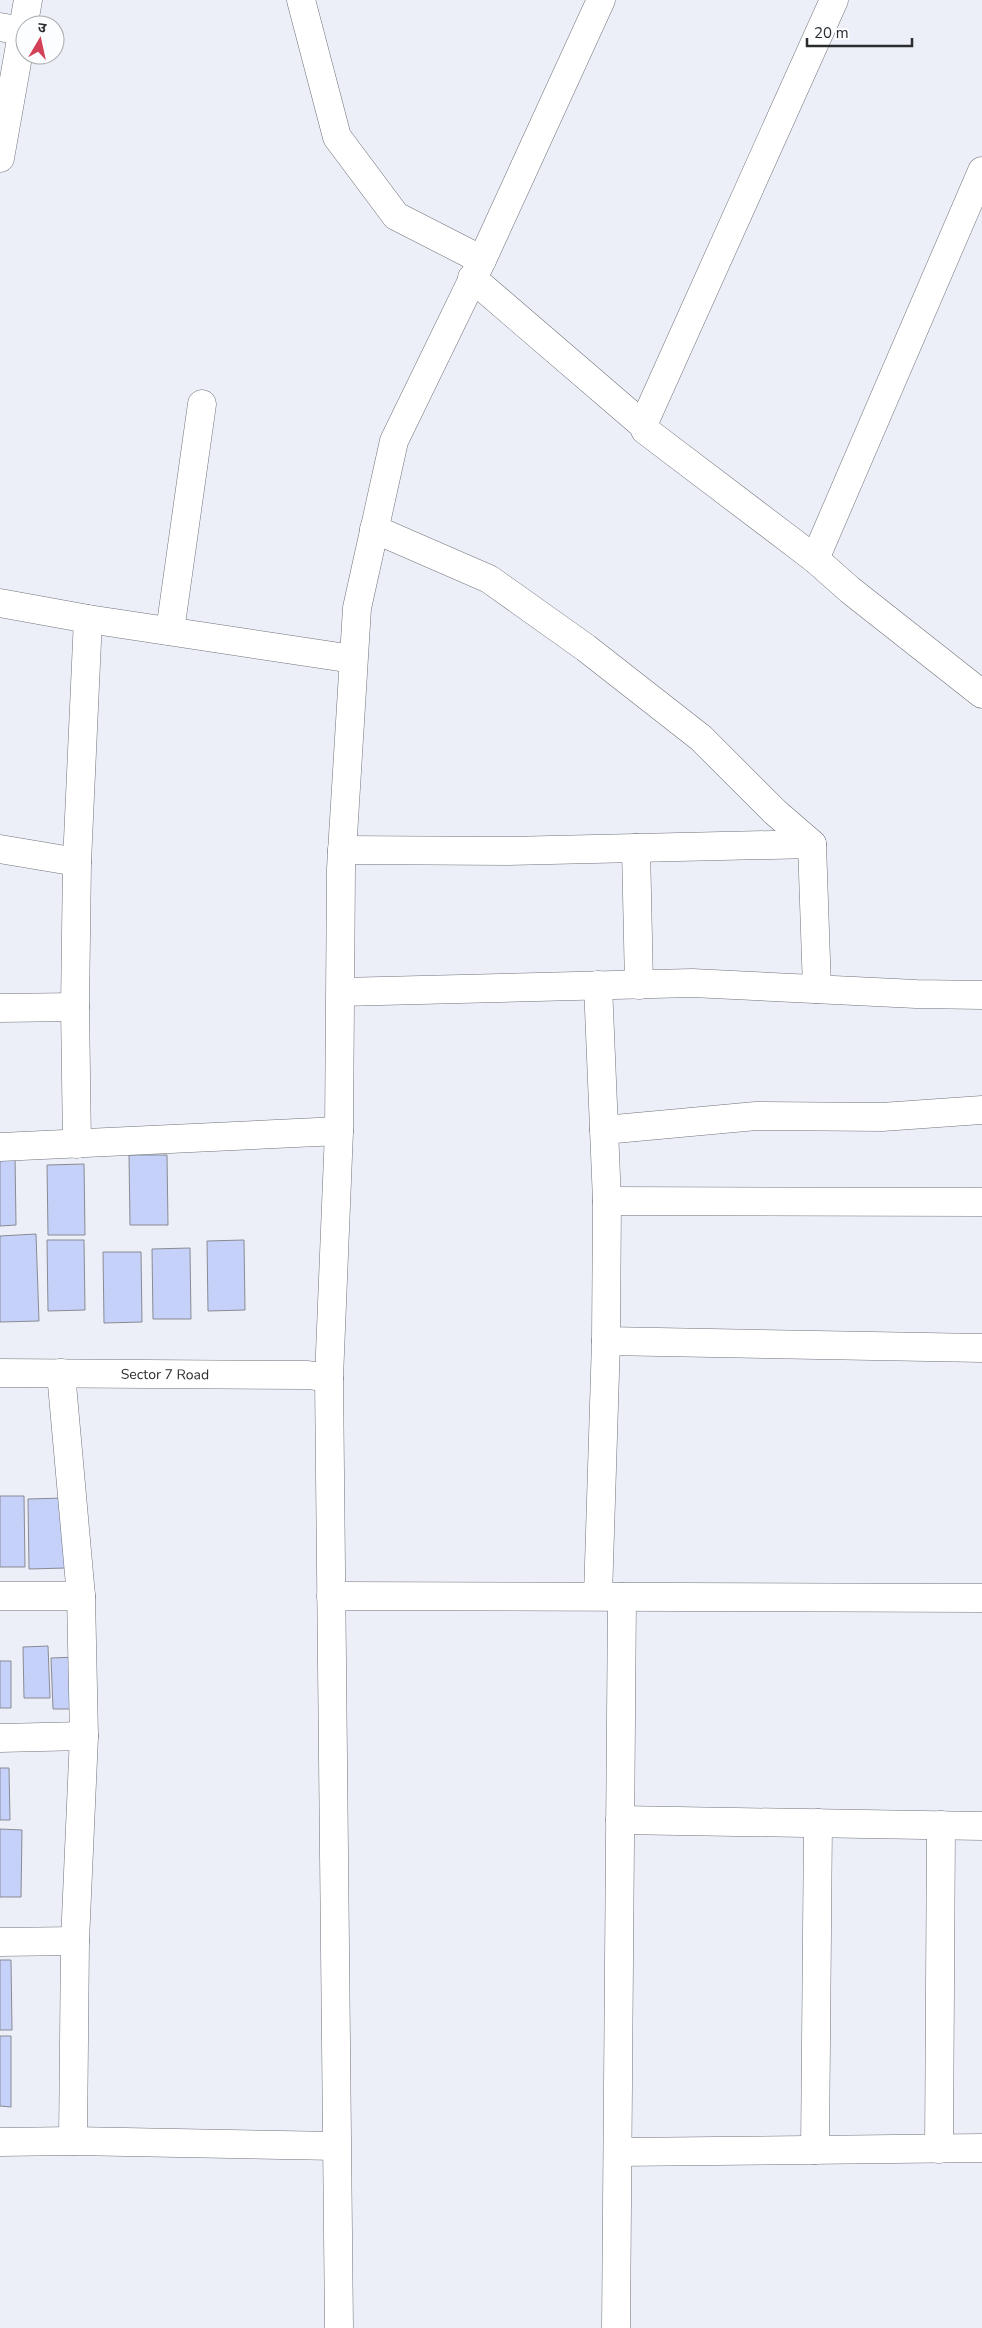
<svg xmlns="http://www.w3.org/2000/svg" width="982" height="2328" font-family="'Nunito Sans','Noto Sans Devanagari',sans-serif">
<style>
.building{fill:#c5d1f8;stroke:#898b93}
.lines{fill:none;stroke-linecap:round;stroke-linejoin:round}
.street-casing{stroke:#70737a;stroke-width:29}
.street{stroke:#fff;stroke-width:28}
.labels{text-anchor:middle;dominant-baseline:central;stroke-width:4.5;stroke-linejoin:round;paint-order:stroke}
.street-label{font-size:14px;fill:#2b2c2f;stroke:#fcfdfe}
</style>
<rect width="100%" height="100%" fill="#edeff8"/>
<path class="building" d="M 0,1155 L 15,1155 L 16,1225 L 0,1226 Z
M 129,1155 L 167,1155 L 168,1225 L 130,1225 Z
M 84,1164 L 85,1235 L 48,1235 L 47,1165 Z
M 36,1234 L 39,1321 L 0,1322 L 0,1236 Z
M 47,1240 L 84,1240 L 85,1310 L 48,1311 Z
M 244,1240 L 245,1310 L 208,1311 L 207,1241 Z
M 190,1248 L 191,1319 L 153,1319 L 152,1249 Z
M 103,1252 L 141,1252 L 142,1322 L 104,1323 Z
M 0,1496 L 24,1496 L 25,1567 L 0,1567 Z
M 65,1498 L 66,1568 L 29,1569 L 28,1499 Z
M 48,1646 L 50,1698 L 24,1698 L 23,1647 Z
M 77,1657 L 79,1709 L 53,1709 L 51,1658 Z
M 0,1661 L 11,1661 L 11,1708 L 0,1708 Z
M 0,1768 L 9,1768 L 10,1820 L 0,1820 Z
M 0,1829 L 22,1830 L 21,1897 L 0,1897 Z
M 0,1960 L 11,1960 L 12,2030 L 0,2030 Z
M 0,2036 L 11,2036 L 11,2107 L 0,2106 Z"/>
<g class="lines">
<g class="street-casing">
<g id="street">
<path d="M 301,0 L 337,137 L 396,216 L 482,260"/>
<path d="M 0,27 L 22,31"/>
<path d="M 0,158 L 28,0"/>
<path d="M 472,278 L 643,425 L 645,430 L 815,559 L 850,590 L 982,694"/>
<path d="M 643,425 L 834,0"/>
<path d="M 374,529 L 489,579 L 586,648 L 701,738 L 775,812 L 812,844 L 817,989"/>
<path d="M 815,559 L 982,171"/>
<path d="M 0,603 L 88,619 L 353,659"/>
<path d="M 170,631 L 202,404"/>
<path d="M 636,848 L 639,985"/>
<path d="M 0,849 L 77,862"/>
<path d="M 342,850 L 508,851 L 812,844"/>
<path d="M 341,992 L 692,983 L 916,994 L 982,995"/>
<path d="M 0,1008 L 75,1007"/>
<path d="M 604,1130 L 756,1116 L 882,1117 L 982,1110"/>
<path d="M 77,1144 L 75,1007 L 77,862 L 88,619"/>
<path d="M 0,1147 L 339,1131"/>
<path d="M 607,1201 L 982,1202"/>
<path d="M 606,1341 L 982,1348"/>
<path id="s1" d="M 0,1373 L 308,1375 L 329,1378"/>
<path d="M 61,1373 L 81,1596 L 84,1736 L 75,1941 L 73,2141"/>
<path d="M 0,1596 L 81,1596"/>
<path d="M 331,1596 L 982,1598"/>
<path d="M 598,1596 L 606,1341 L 607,1201 L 598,985"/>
<path d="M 0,1738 L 84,1736"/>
<path d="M 620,1820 L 982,1826"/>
<path d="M 0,1942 L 75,1941"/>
<path d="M 0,2142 L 73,2141 L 336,2146"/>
<path d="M 939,2149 L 941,1825"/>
<path d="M 815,2150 L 818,1823"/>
<path d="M 618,2152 L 982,2148"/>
<path d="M 339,2328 L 329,1378 L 339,1131 L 341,869 L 357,608 L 394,441 L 482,260 L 601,0"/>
<path d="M 616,2328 L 622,1597"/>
</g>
</g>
<use href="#street" class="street"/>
</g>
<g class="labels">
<g class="street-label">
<text stroke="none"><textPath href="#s1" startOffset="165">Sector 7 Road</textPath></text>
</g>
</g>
<g transform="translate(40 40) rotate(9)"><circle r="24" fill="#fcfdfe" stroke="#a8a9ab"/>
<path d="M0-4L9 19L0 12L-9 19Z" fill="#d24158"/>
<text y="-8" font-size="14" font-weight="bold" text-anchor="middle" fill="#2b2c2f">उ</text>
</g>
<path d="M807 38v8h105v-8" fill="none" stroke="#2b2c2f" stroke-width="2.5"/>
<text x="814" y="38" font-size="15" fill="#2b2c2f" stroke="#fcfdfe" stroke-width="4" paint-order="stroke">20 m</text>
</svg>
